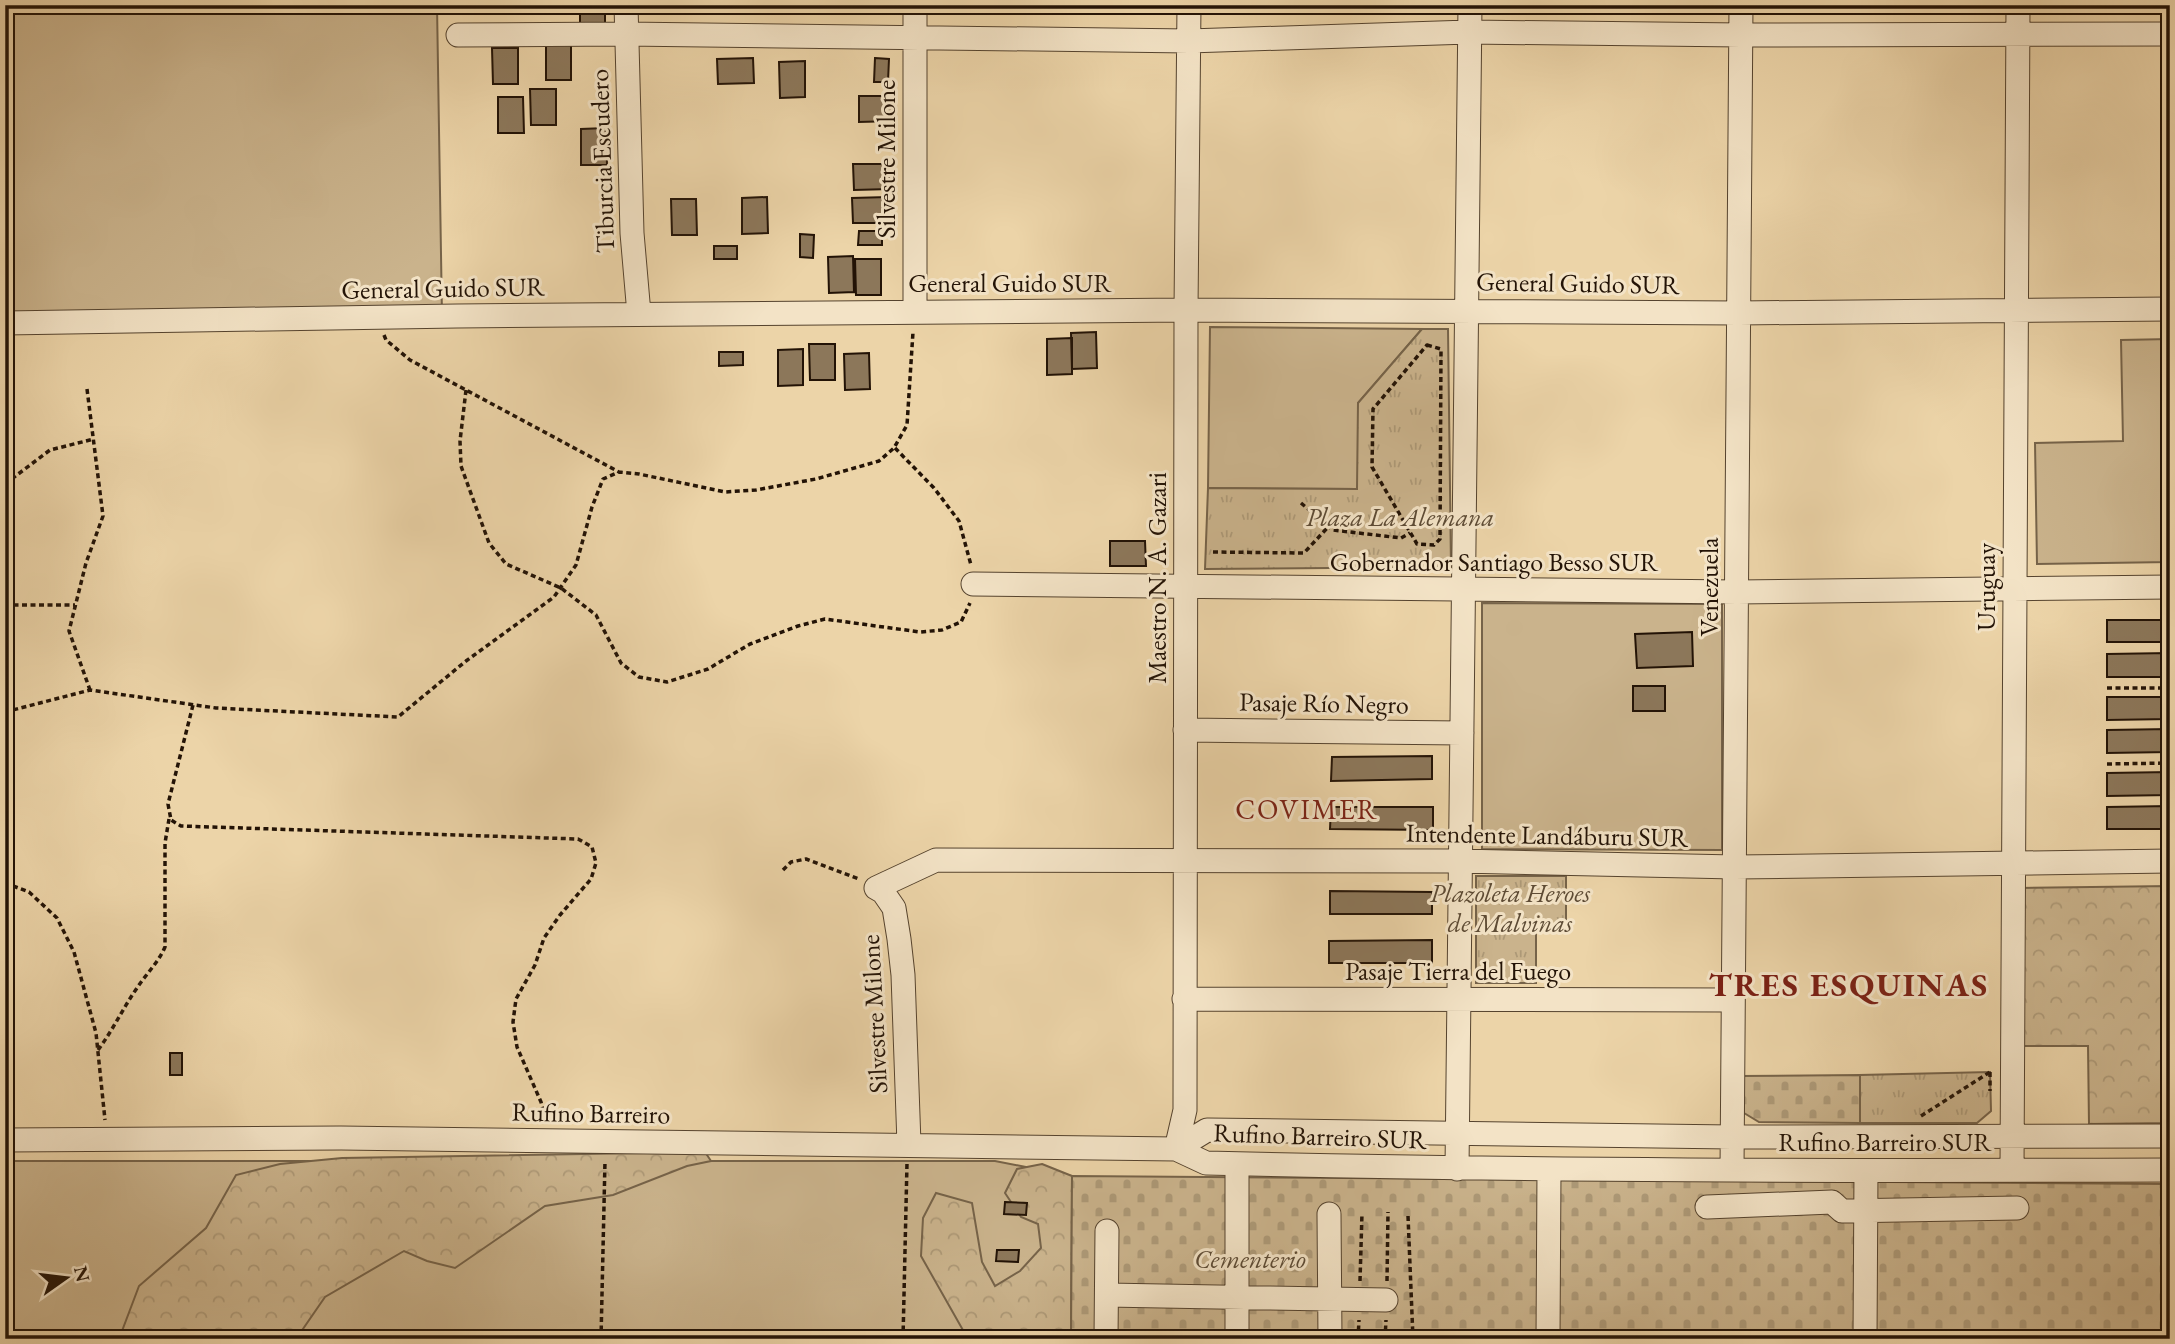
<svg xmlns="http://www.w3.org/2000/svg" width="2175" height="1344" font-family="'EB Garamond',serif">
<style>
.green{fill:#cab38c;stroke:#766349;stroke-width:2}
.forest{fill:url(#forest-crowns);stroke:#766349;stroke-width:2}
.cemetery{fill:url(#cemetery-stones);stroke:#766349;stroke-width:2}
.park{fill:url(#park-tufts);stroke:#766349;stroke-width:2}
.building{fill:#8c775a;stroke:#231306;stroke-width:2}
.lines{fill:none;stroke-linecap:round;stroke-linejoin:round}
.minor-casing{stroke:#55432e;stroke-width:25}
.path{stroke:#231306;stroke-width:3.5;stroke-dasharray:5 3.5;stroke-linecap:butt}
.minor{stroke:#f3e3c6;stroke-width:23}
.labels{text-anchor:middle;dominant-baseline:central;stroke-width:6;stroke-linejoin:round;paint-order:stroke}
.street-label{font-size:26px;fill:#231306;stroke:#f3e3c6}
.park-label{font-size:26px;font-style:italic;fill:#5d4b35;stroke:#f3e3c6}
.neighbourhood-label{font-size:28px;letter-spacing:2px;fill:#7a1f14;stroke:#f3e3c6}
.district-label{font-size:33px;font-weight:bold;letter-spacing:2px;fill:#7a1f14;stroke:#f3e3c6}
</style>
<defs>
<pattern id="forest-crowns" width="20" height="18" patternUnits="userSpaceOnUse" patternTransform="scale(1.75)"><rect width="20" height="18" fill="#cab38c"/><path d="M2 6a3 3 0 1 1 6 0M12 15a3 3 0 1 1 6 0" fill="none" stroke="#ad9977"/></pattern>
<pattern id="cemetery-stones" width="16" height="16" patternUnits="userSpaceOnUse" patternTransform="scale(1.75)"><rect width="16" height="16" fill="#cab38c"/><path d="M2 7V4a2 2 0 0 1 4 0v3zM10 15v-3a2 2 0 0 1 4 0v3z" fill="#ad9977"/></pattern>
<pattern id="park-tufts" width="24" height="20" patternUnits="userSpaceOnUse" patternTransform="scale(1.75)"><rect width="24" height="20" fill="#cab38c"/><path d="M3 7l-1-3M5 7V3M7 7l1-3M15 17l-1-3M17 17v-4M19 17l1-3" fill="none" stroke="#ad9977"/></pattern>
</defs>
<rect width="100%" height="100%" fill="#ecd4a8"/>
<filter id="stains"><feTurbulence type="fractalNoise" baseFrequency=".00286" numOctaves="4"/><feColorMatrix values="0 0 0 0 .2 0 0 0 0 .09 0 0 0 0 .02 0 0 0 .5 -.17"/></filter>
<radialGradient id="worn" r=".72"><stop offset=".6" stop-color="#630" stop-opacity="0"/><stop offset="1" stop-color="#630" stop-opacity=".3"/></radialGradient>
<path class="green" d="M 5,5 L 437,5 L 442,316 L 5,323 Z
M 1210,327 L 1422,329 L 1358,403 L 1358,489 L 1208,488 Z
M 2170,339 L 2170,562 L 2037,564 L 2035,443 L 2123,441 L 2121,340 Z
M 1482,603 L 1722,604 L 1722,850 L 1482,849 Z
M 5,1161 L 995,1161 L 1072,1176 L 1071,1339 L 5,1339 Z"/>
<path class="forest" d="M 2170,886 L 2170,1123 L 2089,1124 L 2088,1046 L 2022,1046 L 2020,888 Z
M 705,1152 L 711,1161 L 687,1166 L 613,1195 L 545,1206 L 455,1268 L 427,1261 L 404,1251 L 325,1297 L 296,1339 L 119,1339 L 139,1286 L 206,1228 L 236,1175 L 280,1164 L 342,1158 Z
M 1042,1164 L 1072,1176 L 1071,1339 L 968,1339 L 921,1256 L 923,1218 L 936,1193 L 972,1203 L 982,1262 L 995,1286 L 1020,1271 L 1041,1248 L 1038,1224 L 1021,1217 L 1005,1193 L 1017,1169 Z"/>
<path class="cemetery" d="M 1860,1075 L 1860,1123 L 1759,1122 L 1744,1113 L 1741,1076 Z
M 1072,1176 L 2170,1184 L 2170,1339 L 1071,1339 Z"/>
<path class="park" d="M 1422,329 L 1448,329 L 1451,567 L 1205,569 L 1208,488 L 1357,489 L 1358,403 Z
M 1476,876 L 1566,876 L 1566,929 L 1536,929 L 1536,983 L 1476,983 Z
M 1990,1072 L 1991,1111 L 1977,1123 L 1860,1123 L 1860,1075 Z"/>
<path class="building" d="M 580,5 L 605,5 L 605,25 L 580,26 Z
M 546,44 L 571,44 L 571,80 L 546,80 Z
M 492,48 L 518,48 L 518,84 L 493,84 Z
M 753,58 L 754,83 L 718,84 L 717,59 Z
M 875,58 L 889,59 L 888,82 L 874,82 Z
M 805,61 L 805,97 L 780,98 L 779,62 Z
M 530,89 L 556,89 L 556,125 L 531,125 Z
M 859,96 L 894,96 L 895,121 L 859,122 Z
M 498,97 L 523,97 L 524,133 L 498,133 Z
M 606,128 L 607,165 L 581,165 L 581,129 Z
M 853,164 L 889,164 L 890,189 L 854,190 Z
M 767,197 L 768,233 L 742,234 L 742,198 Z
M 888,197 L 889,223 L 853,223 L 852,198 Z
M 671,199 L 696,199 L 697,235 L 672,235 Z
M 859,231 L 882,231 L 882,245 L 858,245 Z
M 800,234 L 814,235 L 813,258 L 800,257 Z
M 714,246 L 737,246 L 737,259 L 714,259 Z
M 853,256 L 854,292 L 829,293 L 828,257 Z
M 855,259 L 881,259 L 881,295 L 856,295 Z
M 1096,332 L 1097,368 L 1072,369 L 1071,333 Z
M 1072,338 L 1072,374 L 1047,375 L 1047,339 Z
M 809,344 L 835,344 L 835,380 L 810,380 Z
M 803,349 L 803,385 L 778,386 L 778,350 Z
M 719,352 L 743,352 L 743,365 L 719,366 Z
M 869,353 L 870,389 L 845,390 L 844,354 Z
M 1110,541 L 1145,541 L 1146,566 L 1110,566 Z
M 2107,620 L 2170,620 L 2170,642 L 2107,642 Z
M 1692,632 L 1693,666 L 1637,668 L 1635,634 Z
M 2170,653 L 2170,677 L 2107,677 L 2107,654 Z
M 1633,686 L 1665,686 L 1665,711 L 1633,711 Z
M 2107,697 L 2170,697 L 2170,719 L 2107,720 Z
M 2170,729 L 2170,752 L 2107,753 L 2107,730 Z
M 1432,756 L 1432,779 L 1331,781 L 1332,757 Z
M 2170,772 L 2170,795 L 2107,796 L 2107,773 Z
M 2170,806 L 2170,829 L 2107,829 L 2107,807 Z
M 1331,807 L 1433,807 L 1433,830 L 1330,829 Z
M 1330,891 L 1432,892 L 1432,914 L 1330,914 Z
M 1432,940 L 1432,963 L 1329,963 L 1329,941 Z
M 170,1053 L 182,1053 L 182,1075 L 170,1075 Z
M 1005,1202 L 1027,1203 L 1026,1215 L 1004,1214 Z
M 997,1250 L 1019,1250 L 1018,1262 L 996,1261 Z"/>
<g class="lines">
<g class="minor-casing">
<path id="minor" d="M 626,5 L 632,233 L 639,314
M 915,5 L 915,312
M 458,35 L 625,34 L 1189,41 L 1469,32 L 1741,35 L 2170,34
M 5,323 L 457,316 L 1186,310 L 1739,313 L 2170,309
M 973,584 L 1737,592 L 2170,587
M 1185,730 L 1462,733
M 1184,999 L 1733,1000
M 5,1140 L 341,1138 L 1176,1149 L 1206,1163 C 1527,1171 1848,1171 2170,1170
M 909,1144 L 903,975 L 899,939 L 894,908 L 883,892 L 876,888 L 936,860 L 1460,861 L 1735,867 L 2170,861
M 1176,1149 L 1185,1110 L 1186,310 L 1189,5
M 1176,1149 L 1207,1130 L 1732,1137 L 2170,1136
M 1237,1164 L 1237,1339
M 1457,1169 L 1470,5
M 1732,1170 L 1741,5
M 2012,1170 L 2018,5
M 1707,1207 L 1832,1202 L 1842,1211 L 2017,1208
M 1329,1214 L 1330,1339
M 1107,1295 L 1386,1300
M 1106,1339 L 1107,1231
M 1548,1339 L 1549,1170
M 1865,1339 L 1866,1171"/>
</g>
<path class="path" d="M 384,335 L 386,340 L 410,360 L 619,472
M 1427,345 L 1441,349 L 1440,539 L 1434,545 L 1417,544 L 1372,467 L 1373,409 Z
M 87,389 L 103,516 L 86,563 L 69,631 L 90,690
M 466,390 L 460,441 L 461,466 L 489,543 L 506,564 L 561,588 L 596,615 L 621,663 L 639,677 L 667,682 L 708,669 L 750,644 L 798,626 L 825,619 L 920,632 L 942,630 L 961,622 L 970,603
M 895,448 L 934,488 L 959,521 L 971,565
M 5,484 L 50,450 L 94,439
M 1301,503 L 1333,530 L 1401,538 L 1410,533
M 1213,552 L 1304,553 L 1329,526
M 5,605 L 75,605
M 2107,688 L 2170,688
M 193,705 L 168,804 L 171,820 L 181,826 L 578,839 L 592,847 L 596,863 L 591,879 L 560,915 L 544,938 L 535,965 L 516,999 L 513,1022 L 517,1047 L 541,1102 L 546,1121
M 5,712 L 90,690 L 216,708 L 398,717 L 466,661 L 554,597 L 576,565 L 592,507 L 603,479 L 619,472 L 639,474 L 725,492 L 756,490 L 816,479 L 879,461 L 894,448 L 907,425 L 913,332
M 2107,764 L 2170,763
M 783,870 L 791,862 L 806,859 L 859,879
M 5,883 L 29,892 L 57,918 L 74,952 L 96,1033 L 105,1120
M 98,1050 C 113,1030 123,1008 137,988 C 146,974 158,963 165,947 L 165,843 L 169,819
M 1990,1072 L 1990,1091
M 1921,1116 L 1990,1072
M 1408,1216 L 1413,1339
M 1360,1281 L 1362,1213
M 1387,1281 L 1388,1212
M 601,1339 L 605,1161
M 903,1339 L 907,1163
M 1358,1339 L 1359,1320
M 1385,1339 L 1386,1320"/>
<use href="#minor" class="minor"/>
</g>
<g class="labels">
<g class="street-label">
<text transform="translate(886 159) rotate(-90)">Silvestre Milone</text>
<text transform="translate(602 161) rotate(-92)">Tiburcia Escudero</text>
<text x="1010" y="283">General Guido SUR</text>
<text transform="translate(1578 283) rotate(1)">General Guido SUR</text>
<text transform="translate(443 288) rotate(-1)">General Guido SUR</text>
<text x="1494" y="562">Gobernador Santiago Besso SUR</text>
<text transform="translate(1157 578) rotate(-90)">Maestro N. A. Gazari</text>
<text transform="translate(1709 587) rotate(-90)">Venezuela</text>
<text transform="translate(1986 587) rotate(-90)">Uruguay</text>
<text transform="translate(1324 703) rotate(1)">Pasaje Río Negro</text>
<text transform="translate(1547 835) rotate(1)">Intendente Landáburu SUR</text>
<text x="1458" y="971">Pasaje Tierra del Fuego</text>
<text transform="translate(874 1014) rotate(-93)">Silvestre Milone</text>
<text transform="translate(591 1113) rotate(1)">Rufino Barreiro</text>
<text transform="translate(1320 1136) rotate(2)">Rufino Barreiro SUR</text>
<text x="1885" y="1142">Rufino Barreiro SUR</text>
</g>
<g class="park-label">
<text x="1400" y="517">Plaza La Alemana</text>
<text x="1510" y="893">Plazoleta Heroes<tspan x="1510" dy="30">de Malvinas</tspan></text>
<text x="1250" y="1259">Cementerio</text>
</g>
<g class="neighbourhood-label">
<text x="1307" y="809">COVIMER</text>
</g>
<g class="district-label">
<text x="1849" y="984">TRES ESQUINAS</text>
</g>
</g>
<rect width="2175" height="1344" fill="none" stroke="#ecd4a8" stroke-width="28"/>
<rect x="7" y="7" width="2161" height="1330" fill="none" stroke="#231306" stroke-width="3.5"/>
<rect x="14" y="14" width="2147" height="1316" fill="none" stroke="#231306" stroke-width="2"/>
<g transform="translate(66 1278) rotate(76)" stroke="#f3e3c6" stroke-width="5" paint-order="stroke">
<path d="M0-5L12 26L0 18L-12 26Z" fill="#231306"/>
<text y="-10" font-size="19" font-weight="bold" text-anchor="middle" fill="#231306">N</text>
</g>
<rect width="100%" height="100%" filter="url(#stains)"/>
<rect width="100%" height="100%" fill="url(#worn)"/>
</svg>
